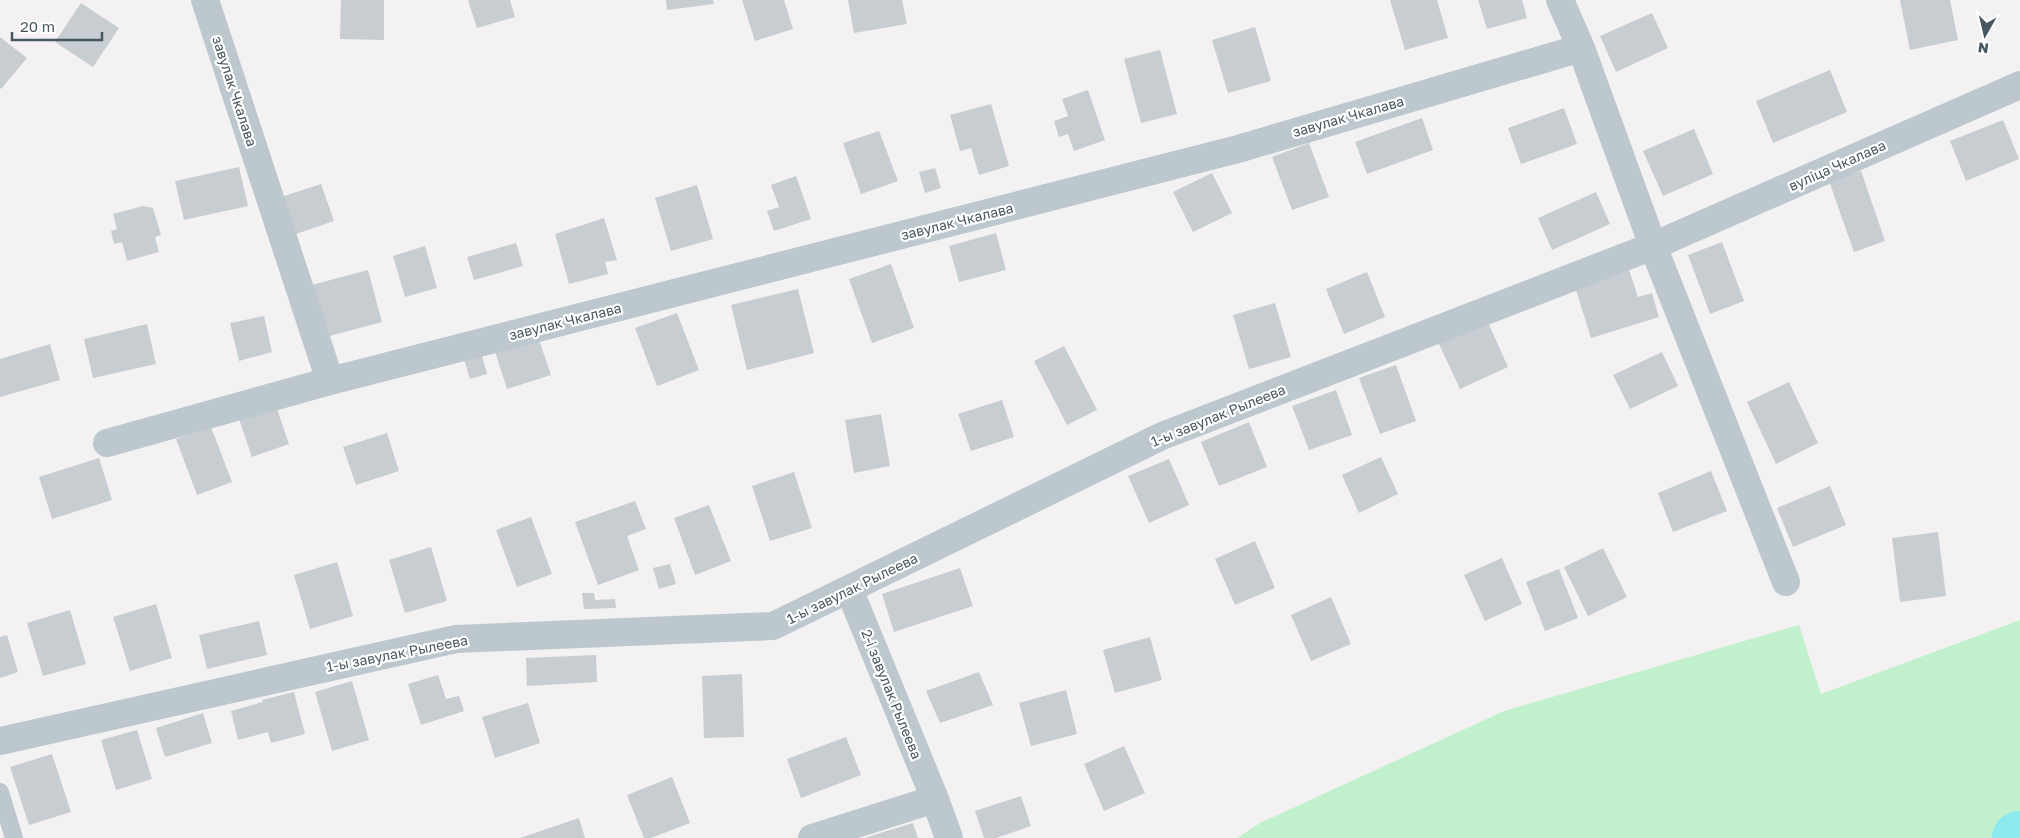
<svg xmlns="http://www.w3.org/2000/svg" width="2020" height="838" font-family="'Golos Text',sans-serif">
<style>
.green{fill:#c0f1cc}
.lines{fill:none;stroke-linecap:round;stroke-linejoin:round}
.river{stroke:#8ceaef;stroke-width:54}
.building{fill:#c8cdd1}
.service{stroke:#bcc8ce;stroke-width:18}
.minor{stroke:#bcc8ce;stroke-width:28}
.labels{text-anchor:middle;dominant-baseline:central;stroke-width:4.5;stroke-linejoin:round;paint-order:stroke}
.street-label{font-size:14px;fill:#485860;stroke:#fff}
</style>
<rect width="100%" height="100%" fill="#f4f1f2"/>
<path class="green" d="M 2020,620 L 2020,838 L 1237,838 L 1260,823 L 1504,711 L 1799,625 L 1821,694 Z"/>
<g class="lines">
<path class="river" d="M 2019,838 L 2020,838"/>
</g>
<path class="building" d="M 341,0 L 384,0 L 384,40 L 340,39 Z
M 468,0 L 510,0 L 515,17 L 477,28 Z
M 666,0 L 713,0 L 714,4 L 667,10 Z
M 742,0 L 784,0 L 793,29 L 755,41 Z
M 848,0 L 902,0 L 907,24 L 854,33 Z
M 1390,0 L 1437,0 L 1448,38 L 1405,50 Z
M 1478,0 L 1522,0 L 1527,18 L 1487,29 Z
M 1900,0 L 1950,0 L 1958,40 L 1910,50 Z
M 81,3 L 119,28 L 93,67 L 55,42 Z
M 1652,13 L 1668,48 L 1616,72 L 1600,36 Z
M 1255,27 L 1271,81 L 1228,93 L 1212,40 Z
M 0,37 L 27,58 L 1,89 L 0,88 Z
M 1160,50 L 1177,114 L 1141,123 L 1124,59 Z
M 1830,70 L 1847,112 L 1773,143 L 1756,101 Z
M 1088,90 L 1105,140 L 1074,151 L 1068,134 L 1059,137 L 1054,121 L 1068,116 L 1062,99 Z
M 991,104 L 1009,166 L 979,175 L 971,148 L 960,151 L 950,115 Z
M 1564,108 L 1577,144 L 1521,164 L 1508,128 Z
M 1422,118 L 1433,150 L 1367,174 L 1355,142 Z
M 2003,120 L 2019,159 L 1966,181 L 1950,141 Z
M 1694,129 L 1713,174 L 1663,196 L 1643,151 Z
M 879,131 L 898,181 L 861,194 L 843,143 Z
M 1309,143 L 1329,197 L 1292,210 L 1272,157 Z
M 239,167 L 248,206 L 184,220 L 175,181 Z
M 935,168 L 941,188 L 925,193 L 919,172 Z
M 1861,171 L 1885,241 L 1854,252 L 1829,181 Z
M 1212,173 L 1232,213 L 1193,232 L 1173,192 Z
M 796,176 L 811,219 L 774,231 L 767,211 L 779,207 L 771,185 Z
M 321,184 L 334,221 L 290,236 L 278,198 Z
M 697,185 L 713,239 L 671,251 L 655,198 Z
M 1596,192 L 1610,224 L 1552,250 L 1538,218 Z
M 143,206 L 153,208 L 161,235 L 155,237 L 159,252 L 127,261 L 122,242 L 114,244 L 111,231 L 117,229 L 113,214 Z
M 604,218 L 617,260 L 605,262 L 608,274 L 569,284 L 555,234 Z
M 996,233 L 1006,270 L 959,282 L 949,246 Z
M 1722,242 L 1744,301 L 1710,314 L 1688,255 Z
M 516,243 L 523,266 L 474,280 L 467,257 Z
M 425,246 L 437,288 L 405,297 L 393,256 Z
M 891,264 L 914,328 L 872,343 L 849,279 Z
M 368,270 L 382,322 L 322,338 L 308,286 Z
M 1629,270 L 1638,297 L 1652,293 L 1659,317 L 1591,338 L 1575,287 Z
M 1367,272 L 1385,317 L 1344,334 L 1326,289 Z
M 798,289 L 814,353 L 747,370 L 731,305 Z
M 1275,303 L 1291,357 L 1249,369 L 1233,315 Z
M 677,313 L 699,370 L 657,386 L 635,328 Z
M 264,316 L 272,352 L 239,361 L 230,323 Z
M 1487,320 L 1508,367 L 1460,389 L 1438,342 Z
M 147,324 L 156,364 L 93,378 L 84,339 Z
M 538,337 L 551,375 L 507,389 L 495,352 Z
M 50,344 L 60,380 L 0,397 L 0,359 Z
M 1064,346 L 1097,410 L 1067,425 L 1034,361 Z
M 480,348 L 487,374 L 470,379 L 462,353 Z
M 1662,352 L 1678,386 L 1630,409 L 1613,375 Z
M 1396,365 L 1416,421 L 1380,434 L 1359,378 Z
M 1789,382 L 1818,443 L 1776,464 L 1747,402 Z
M 1336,390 L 1352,435 L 1309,450 L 1292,406 Z
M 1002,400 L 1014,437 L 971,451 L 958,414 Z
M 275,403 L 289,444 L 252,457 L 238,416 Z
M 881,414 L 890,466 L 854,473 L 845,420 Z
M 1249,422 L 1267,467 L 1219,486 L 1201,442 Z
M 211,427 L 232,482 L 197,495 L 176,439 Z
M 387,433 L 399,471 L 356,485 L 343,447 Z
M 1381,457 L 1398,494 L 1359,513 L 1342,475 Z
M 99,458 L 112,500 L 52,519 L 39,477 Z
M 1169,459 L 1189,505 L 1149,523 L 1128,476 Z
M 1711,471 L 1727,511 L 1673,532 L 1658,493 Z
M 794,472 L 812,528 L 770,541 L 752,486 Z
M 1830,486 L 1846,525 L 1793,547 L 1777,508 Z
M 635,501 L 646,529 L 627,536 L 639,570 L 598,585 L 575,522 Z
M 709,505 L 731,561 L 695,575 L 674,518 Z
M 531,517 L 552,574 L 517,587 L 496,530 Z
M 1938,532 L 1946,596 L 1900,602 L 1892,538 Z
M 1255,541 L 1275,588 L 1235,605 L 1215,559 Z
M 431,547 L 447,601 L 405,613 L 389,560 Z
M 1603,548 L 1627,597 L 1588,616 L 1564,567 Z
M 1502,558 L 1522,604 L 1485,621 L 1464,575 Z
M 337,562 L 353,616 L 310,629 L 294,575 Z
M 670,564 L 676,584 L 659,589 L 653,568 Z
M 960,568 L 973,606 L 894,632 L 882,594 Z
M 1559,569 L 1578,618 L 1545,631 L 1526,582 Z
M 582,593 L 594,593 L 595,600 L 615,599 L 616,608 L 584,609 Z
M 1331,597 L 1351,644 L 1311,661 L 1291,615 Z
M 156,604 L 172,658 L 130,671 L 113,617 Z
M 70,610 L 86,664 L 43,676 L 27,623 Z
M 259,621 L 267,655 L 207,669 L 199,635 Z
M 7,635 L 18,672 L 0,678 L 0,637 Z
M 1150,637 L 1162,680 L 1115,693 L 1103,650 Z
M 596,655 L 597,682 L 527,686 L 526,658 Z
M 979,672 L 993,705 L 940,723 L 926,691 Z
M 742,674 L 744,737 L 704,738 L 702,676 Z
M 438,675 L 446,699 L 459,696 L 464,711 L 421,725 L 408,684 Z
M 352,681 L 369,740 L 332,751 L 315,692 Z
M 1066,690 L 1077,734 L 1031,746 L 1019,703 Z
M 294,692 L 305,734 L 271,743 L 268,732 L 238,740 L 231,711 L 263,702 L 262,700 Z
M 528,703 L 540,743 L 495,758 L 482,717 Z
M 203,713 L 212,743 L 165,757 L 156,728 Z
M 137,730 L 152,779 L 116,790 L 101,740 Z
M 846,737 L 861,775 L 801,798 L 787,759 Z
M 1124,746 L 1145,793 L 1104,811 L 1084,764 Z
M 52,754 L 71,812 L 29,825 L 10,767 Z
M 672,777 L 690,823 L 651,838 L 644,838 L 627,795 Z
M 1021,796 L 1031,826 L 996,838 L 984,838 L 975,811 Z
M 579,818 L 585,838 L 520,838 Z
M 913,823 L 918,838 L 864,838 Z"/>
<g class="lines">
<path class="service" d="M 0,792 L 14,838"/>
<path class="minor" d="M 205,0 L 330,381
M 1560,0 L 1581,48 L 1653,246 L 1786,582
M 107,443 L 330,381 L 1238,149 L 1581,48
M 849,589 L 935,799 L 949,838
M 0,741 L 456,639 L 773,626 L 1162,436 L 1653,246 L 2020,85
M 812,838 L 935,799"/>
</g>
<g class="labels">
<g class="street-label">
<text transform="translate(235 91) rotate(72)">завулак Чкалава</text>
<text transform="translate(1348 116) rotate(-16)">завулак Чкалава</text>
<text transform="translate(1837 165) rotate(-24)">вуліца Чкалава</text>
<text transform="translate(957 221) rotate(-14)">завулак Чкалава</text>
<text transform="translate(565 321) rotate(-14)">завулак Чкалава</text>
<text transform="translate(1218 415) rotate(-22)">1-ы завулак Рылеева</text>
<text transform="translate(852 588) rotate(-26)">1-ы завулак Рылеева</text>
<text transform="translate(397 653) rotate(-11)">1-ы завулак Рылеева</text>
<text transform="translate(892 694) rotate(68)">2-і завулак Рылеева</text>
</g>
</g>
<g transform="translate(1985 35) rotate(188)" stroke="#ffffff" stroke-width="4" paint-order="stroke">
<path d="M0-4L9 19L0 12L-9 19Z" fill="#485860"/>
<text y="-8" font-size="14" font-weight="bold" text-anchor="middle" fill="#485860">N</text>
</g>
<path d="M12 32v8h90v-8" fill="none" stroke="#485860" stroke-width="2.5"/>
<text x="20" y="32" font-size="15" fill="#485860" stroke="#ffffff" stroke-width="4" paint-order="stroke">20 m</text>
</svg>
